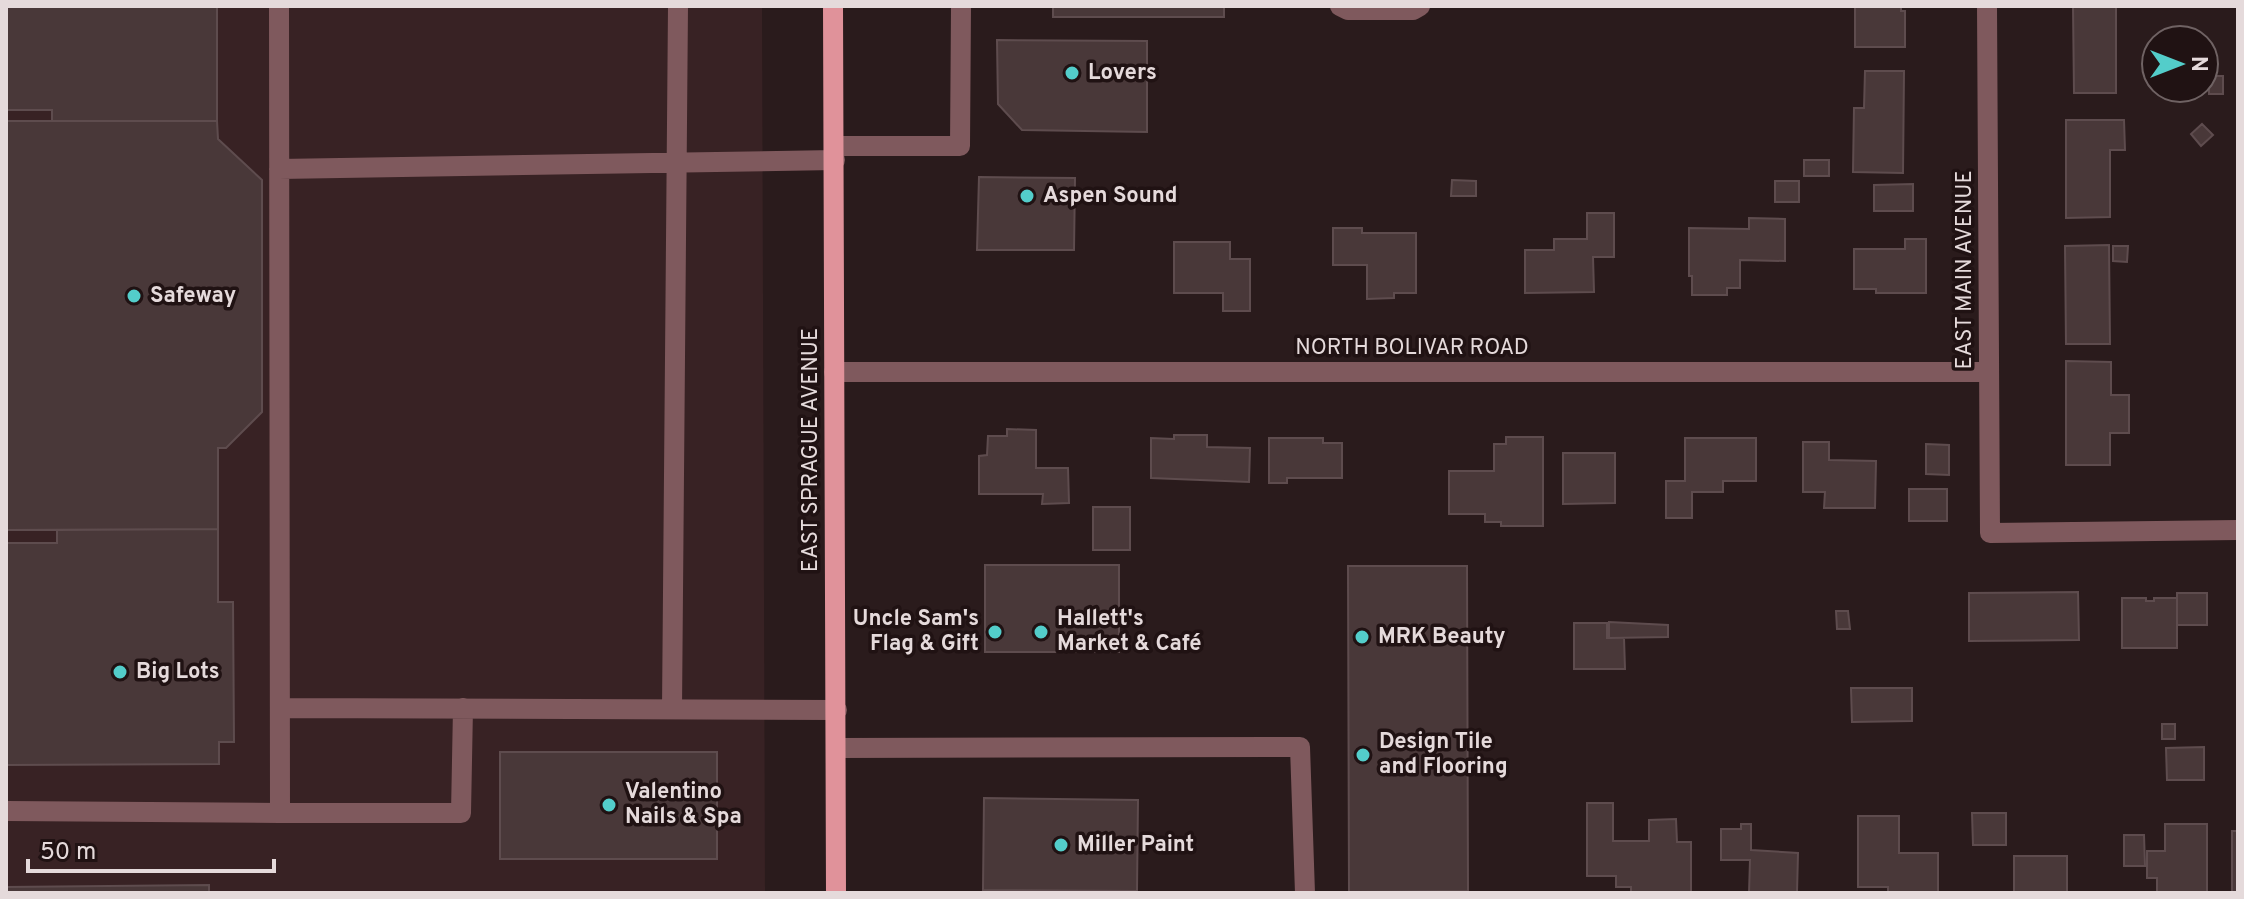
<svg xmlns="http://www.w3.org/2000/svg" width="2244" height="899" font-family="Overpass,sans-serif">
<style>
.built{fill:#382224}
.building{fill:#493839;stroke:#5e4c4e;stroke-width:2}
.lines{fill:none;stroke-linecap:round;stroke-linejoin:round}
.service{stroke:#7f595d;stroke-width:20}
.minor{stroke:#7f595d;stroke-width:20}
.primary{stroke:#e0929a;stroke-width:20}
.poi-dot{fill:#53cdca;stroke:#201213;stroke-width:3}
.labels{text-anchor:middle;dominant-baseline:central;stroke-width:7;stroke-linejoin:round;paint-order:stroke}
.poi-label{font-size:22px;font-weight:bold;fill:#e5dadb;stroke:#201213;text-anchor:start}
.street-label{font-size:22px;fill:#e5dadb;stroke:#201213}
</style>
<rect width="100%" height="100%" fill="#2a1b1c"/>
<path class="built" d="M 6,6 L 762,6 L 765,893 L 6,893 Z"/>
<path class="building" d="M 6,6 L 217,6 L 217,121 L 52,121 L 52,110 L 6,110 Z
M 1053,6 L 1224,6 L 1224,17 L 1053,17 Z
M 1855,6 L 1901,6 L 1901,11 L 1905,11 L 1905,47 L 1855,47 Z
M 2073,6 L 2116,6 L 2116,93 L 2074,93 Z
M 997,40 L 1147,41 L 1147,132 L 1022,130 L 998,104 Z
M 1865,71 L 1904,71 L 1903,173 L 1853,172 L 1854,108 L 1864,108 Z
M 2209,76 L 2223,76 L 2223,94 L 2209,94 Z
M 2066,120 L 2124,120 L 2125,150 L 2110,150 L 2110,217 L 2066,218 Z
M 6,121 L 217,121 L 218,139 L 262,180 L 262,412 L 226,448 L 218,448 L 218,529 L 6,530 Z
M 2202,124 L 2213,135 L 2201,146 L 2191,134 Z
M 1804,160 L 1829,160 L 1829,176 L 1804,176 Z
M 979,177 L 1075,178 L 1074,250 L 977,250 Z
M 1452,180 L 1476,181 L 1476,196 L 1451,196 Z
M 1775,181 L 1799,181 L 1799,202 L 1775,202 Z
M 1913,184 L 1913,211 L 1874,211 L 1874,185 Z
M 1587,213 L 1614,213 L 1614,257 L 1593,257 L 1594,292 L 1525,293 L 1525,250 L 1554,250 L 1554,239 L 1587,239 Z
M 1749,218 L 1785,219 L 1785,261 L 1740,260 L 1740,288 L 1727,288 L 1727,295 L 1692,295 L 1692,276 L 1689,276 L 1689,228 L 1749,229 Z
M 1333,228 L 1362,228 L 1362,233 L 1416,233 L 1416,293 L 1394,293 L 1394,298 L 1367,299 L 1367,265 L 1333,265 Z
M 1905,239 L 1926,239 L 1926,293 L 1876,293 L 1876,289 L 1854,289 L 1854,249 L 1905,249 Z
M 1174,242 L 1230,242 L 1230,259 L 1250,259 L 1250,311 L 1223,311 L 1223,293 L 1174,293 Z
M 2109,245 L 2110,344 L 2066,344 L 2065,246 Z
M 2113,246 L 2128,246 L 2127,262 L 2113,261 Z
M 2066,361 L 2111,362 L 2111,395 L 2129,395 L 2129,433 L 2110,433 L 2110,465 L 2066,465 Z
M 1007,429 L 1036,430 L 1036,468 L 1068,468 L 1069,503 L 1042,504 L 1043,494 L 979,494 L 979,456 L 987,455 L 988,436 L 1007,436 Z
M 1174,435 L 1207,435 L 1207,447 L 1250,448 L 1249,482 L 1151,478 L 1151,438 L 1174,439 Z
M 1506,437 L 1543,437 L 1543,526 L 1501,526 L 1501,522 L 1485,522 L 1485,514 L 1449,514 L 1449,471 L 1494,471 L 1494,444 L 1506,444 Z
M 1269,438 L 1323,438 L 1323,443 L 1342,443 L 1342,478 L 1287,478 L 1287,483 L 1269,483 Z
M 1685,438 L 1756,438 L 1756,481 L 1723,481 L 1723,492 L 1692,492 L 1692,518 L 1666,518 L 1666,481 L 1685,481 Z
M 1803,442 L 1829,442 L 1829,460 L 1876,461 L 1875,508 L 1824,508 L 1825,492 L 1803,492 Z
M 1926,444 L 1949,445 L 1949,475 L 1926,474 Z
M 1563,453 L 1615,453 L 1615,503 L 1563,504 Z
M 1909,489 L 1947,489 L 1947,521 L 1909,521 Z
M 1093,507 L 1130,507 L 1130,550 L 1093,550 Z
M 218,529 L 218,602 L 233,602 L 234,742 L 219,742 L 219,764 L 6,765 L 6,543 L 57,543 L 57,530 Z
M 985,565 L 1119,565 L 1119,652 L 985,652 Z
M 1348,566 L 1467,566 L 1468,891 L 1349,892 Z
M 2078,592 L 2079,640 L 1969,641 L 1969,593 Z
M 2177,593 L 2207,593 L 2207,625 L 2177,625 Z
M 2122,598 L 2146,598 L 2146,601 L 2154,601 L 2154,598 L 2177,598 L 2177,648 L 2122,648 Z
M 1836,611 L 1848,611 L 1850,629 L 1837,629 Z
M 1609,622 L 1668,625 L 1668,637 L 1609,638 Z
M 1574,623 L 1607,623 L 1607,638 L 1624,638 L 1625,669 L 1574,669 Z
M 1851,688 L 1912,688 L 1912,721 L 1852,722 Z
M 2162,724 L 2175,724 L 2175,739 L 2162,739 Z
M 2204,747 L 2204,780 L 2167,780 L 2166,748 Z
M 500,752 L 717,752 L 717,859 L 500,859 Z
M 984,798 L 1138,800 L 1137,891 L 983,890 Z
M 1587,803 L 1613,803 L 1613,841 L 1649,841 L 1649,820 L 1676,819 L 1677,842 L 1691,842 L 1691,893 L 1631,893 L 1631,887 L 1616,887 L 1616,876 L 1587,876 Z
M 1972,813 L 2006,813 L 2006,845 L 1973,845 Z
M 1858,816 L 1899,816 L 1899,853 L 1938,853 L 1938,893 L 1888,893 L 1888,887 L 1858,887 Z
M 1741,824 L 1751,824 L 1751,850 L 1798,853 L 1797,893 L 1749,893 L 1750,860 L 1721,860 L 1721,829 L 1741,829 Z
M 2165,824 L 2207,824 L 2207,893 L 2157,893 L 2157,878 L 2147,878 L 2147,851 L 2165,851 Z
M 2232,831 L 2238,831 L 2238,893 L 2232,893 Z
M 2124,835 L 2144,835 L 2145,866 L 2124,866 Z
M 2014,856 L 2067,856 L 2067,893 L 2014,893 Z
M 209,885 L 209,893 L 6,893 L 6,887 Z"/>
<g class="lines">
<path class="service" d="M 1340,6 L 1348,10 L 1413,10 L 1420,6
M 835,146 L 960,146 L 961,6
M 279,169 L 835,160
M 280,708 L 837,710
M 672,709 L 678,6
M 837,748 L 1300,747 L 1305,893
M 6,811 L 280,813 L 279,6
M 280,813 L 461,813 L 463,708"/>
<path class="minor" d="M 1987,6 L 1990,533 L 2238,530
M 834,372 L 1989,372"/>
<path class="primary" d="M 833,6 L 836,893"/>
</g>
<g class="poi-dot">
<circle cx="1072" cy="73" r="8"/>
<circle cx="1027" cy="196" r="8"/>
<circle cx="134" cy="296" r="8"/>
<circle cx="995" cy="632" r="8"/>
<circle cx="1041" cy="632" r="8"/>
<circle cx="1362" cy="637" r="8"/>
<circle cx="120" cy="672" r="8"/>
<circle cx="1363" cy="755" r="8"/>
<circle cx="609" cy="805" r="8"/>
<circle cx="1061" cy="845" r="8"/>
</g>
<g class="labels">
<g class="poi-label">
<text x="1088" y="73">Lovers</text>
<text x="1043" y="196">Aspen Sound</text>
<text x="150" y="296">Safeway</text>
<text x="979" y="619" text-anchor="end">Uncle Sam's<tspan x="979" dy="25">Flag &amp; Gift</tspan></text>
<text x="1057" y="619">Hallett's<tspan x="1057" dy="25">Market &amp; Café</tspan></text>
<text x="1378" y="637">MRK Beauty</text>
<text x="136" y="672">Big Lots</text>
<text x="1379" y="742">Design Tile<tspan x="1379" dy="25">and Flooring</tspan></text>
<text x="625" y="792">Valentino<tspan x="625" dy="25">Nails &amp; Spa</tspan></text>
<text x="1077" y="845">Miller Paint</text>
</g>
<g class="street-label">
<text transform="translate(1965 270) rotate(-90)">EAST MAIN AVENUE</text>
<text x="1412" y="348">NORTH BOLIVAR ROAD</text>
<text transform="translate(811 450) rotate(-90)">EAST SPRAGUE AVENUE</text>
</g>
</g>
<rect width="2244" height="899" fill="none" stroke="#e5dadb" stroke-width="16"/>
<g transform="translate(2180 64) rotate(90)"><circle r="38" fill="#201213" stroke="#6f6263" stroke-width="2"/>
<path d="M0-6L14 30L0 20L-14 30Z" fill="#53cdca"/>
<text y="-12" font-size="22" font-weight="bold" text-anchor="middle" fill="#e5dadb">N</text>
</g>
<path d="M28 859v12h246v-12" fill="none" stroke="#e5dadb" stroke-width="4"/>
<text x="40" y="859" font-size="24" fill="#e5dadb" stroke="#201213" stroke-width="6" paint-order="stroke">50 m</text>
</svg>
